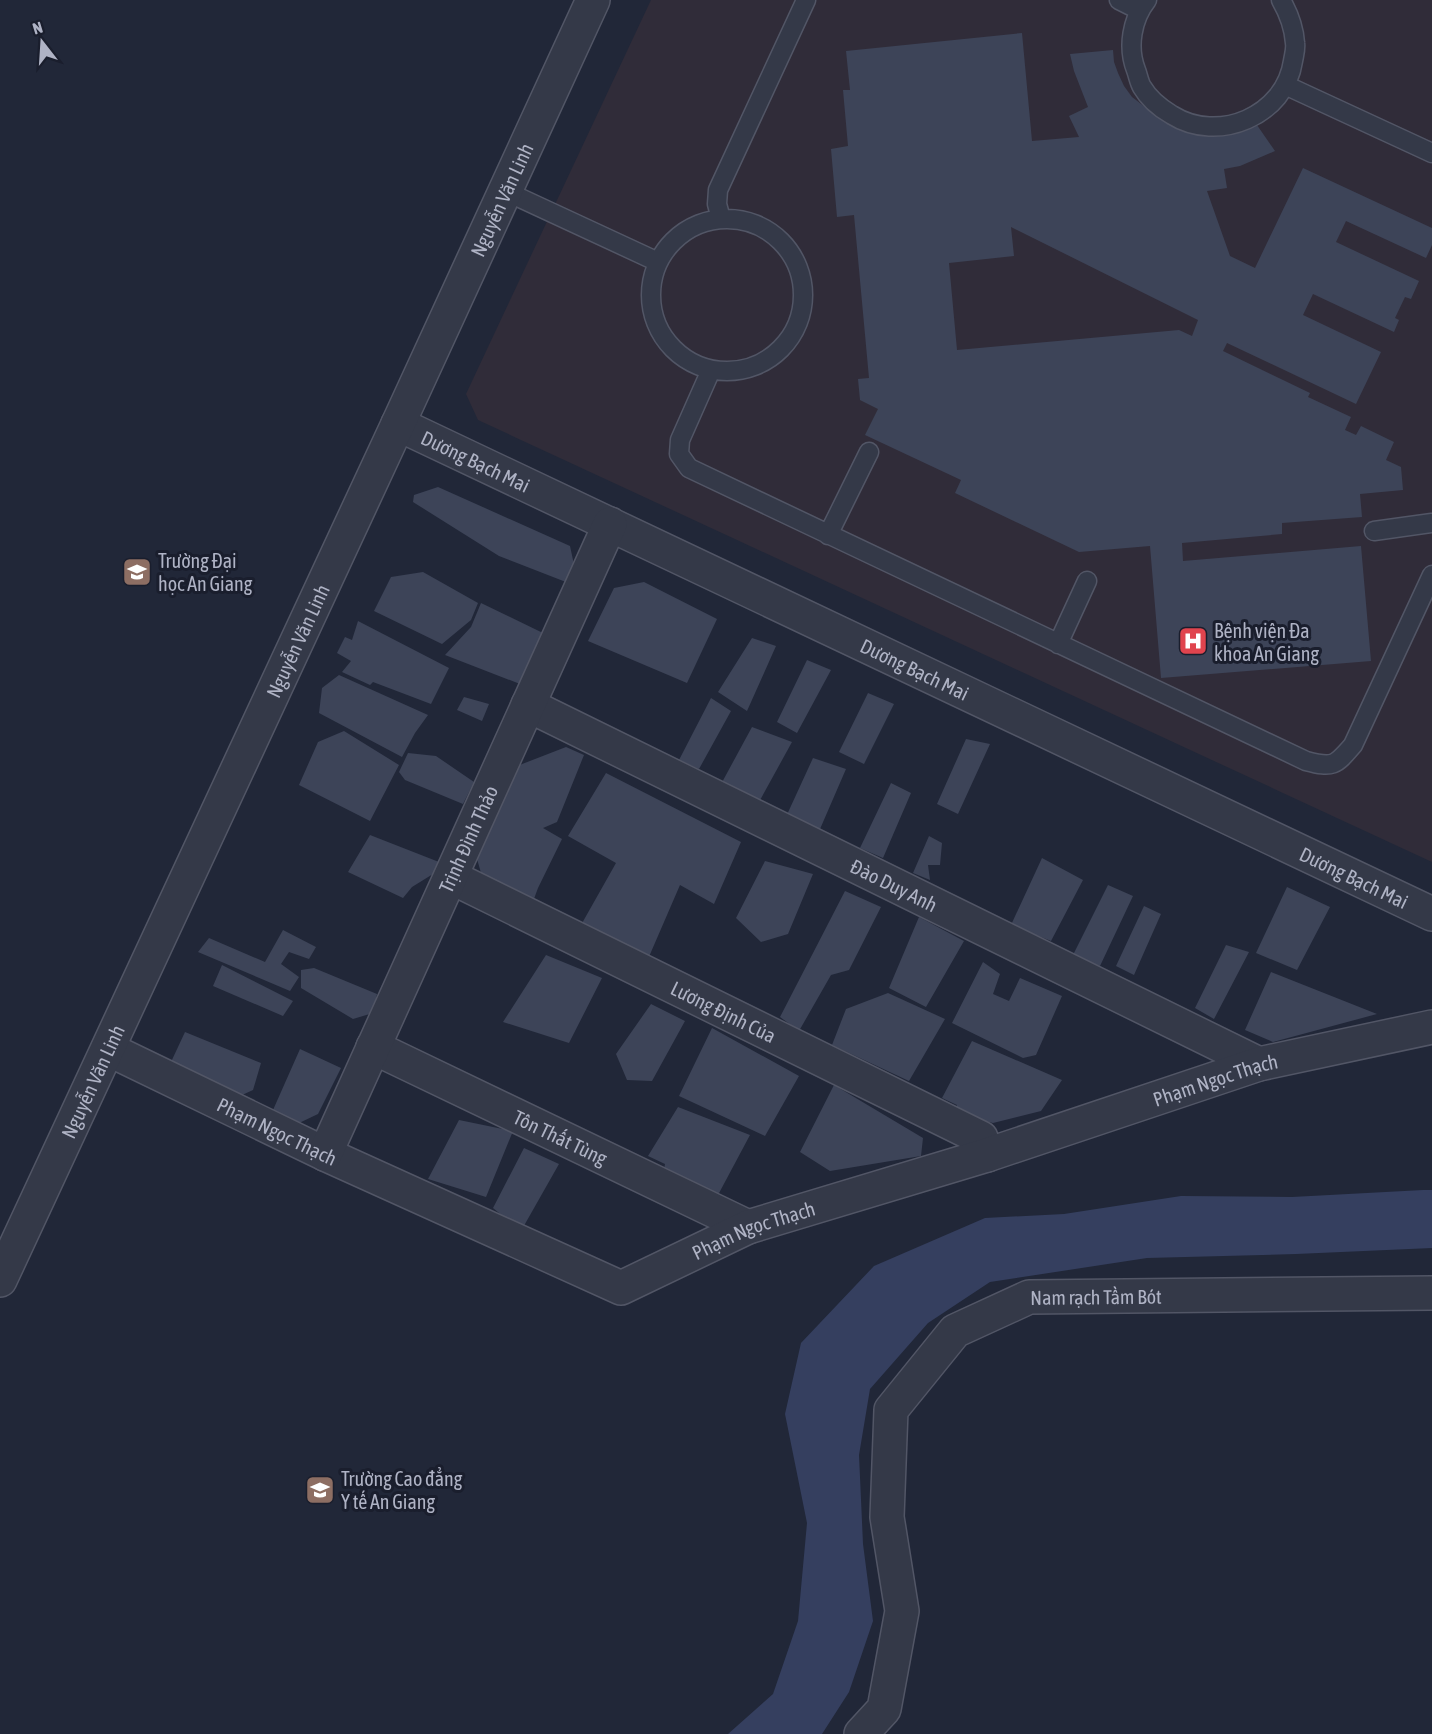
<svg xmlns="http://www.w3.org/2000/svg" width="1432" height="1734" font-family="'Asap Condensed',sans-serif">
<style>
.medical{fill:#302c39}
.water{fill:#353f5f}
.building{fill:#3d4458;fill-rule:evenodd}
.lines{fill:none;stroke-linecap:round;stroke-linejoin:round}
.service-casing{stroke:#525666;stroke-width:21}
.minor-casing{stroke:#525666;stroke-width:36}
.tertiary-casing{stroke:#525666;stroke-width:36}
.service{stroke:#343948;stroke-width:18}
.minor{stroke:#343948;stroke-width:33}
.tertiary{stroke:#343948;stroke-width:33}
.labels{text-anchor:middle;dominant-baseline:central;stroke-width:6;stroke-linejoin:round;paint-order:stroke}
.street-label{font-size:20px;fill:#afb3c5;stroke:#1a1e2d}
.poi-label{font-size:20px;fill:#afb3c5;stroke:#1a1e2d;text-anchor:start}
</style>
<rect width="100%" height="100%" fill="#212738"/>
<path class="medical" d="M 651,0 L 1432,0 L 1432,862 L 478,420 L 466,394 Z"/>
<path class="water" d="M 1423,1190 L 1432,1190 L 1432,1248 L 1296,1254 L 1147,1258 L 990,1282 L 928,1323 L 870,1389 L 859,1455 L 863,1544 L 873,1621 L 849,1692 L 822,1734 L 728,1734 L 773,1694 L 798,1621 L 807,1523 L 785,1414 L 801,1343 L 874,1266 L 985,1218 L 1064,1214 L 1181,1196 L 1292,1197 Z"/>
<path class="building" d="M 1022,33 L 1032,141 L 1079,137 L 1069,116 L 1088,107 L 1074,71 L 1070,54 L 1113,50 L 1114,62 L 1118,73 L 1124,86 L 1132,97 L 1157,116 L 1174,124 L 1250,115 L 1275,151 L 1240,166 L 1224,169 L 1227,188 L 1207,191 L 1230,256 L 1255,268 L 1303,168 L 1432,228 L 1432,245 L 1426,258 L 1346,221 L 1336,242 L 1419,281 L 1411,299 L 1405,297 L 1395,318 L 1399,320 L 1394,332 L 1313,294 L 1303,315 L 1381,352 L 1356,404 L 1227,343 L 1223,351 L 1310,393 L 1308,397 L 1351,417 L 1345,430 L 1356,435 L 1361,426 L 1394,442 L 1386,460 L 1401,467 L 1403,490 L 1360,494 L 1362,517 L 1282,523 L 1282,534 L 1182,543 L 1183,561 L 1361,546 L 1371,661 L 1161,678 L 1150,546 L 1079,552 L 955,493 L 961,480 L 865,435 L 878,409 L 860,400 L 858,379 L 869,378 L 854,215 L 837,217 L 831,149 L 848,146 L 843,90 L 850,90 L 846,51 ZM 1011,227 L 1198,320 L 1192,336 L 1179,330 L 957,350 L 949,263 L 1014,256 Z
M 438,487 L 570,546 L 576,574 L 571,584 L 499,556 L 413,502 L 414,495 Z
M 423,572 L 478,603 L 471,620 L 442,644 L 374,611 L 391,577 Z
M 644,582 L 717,619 L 687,683 L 588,641 L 614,588 Z
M 481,603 L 543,633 L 520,684 L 445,655 L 471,627 Z
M 358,621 L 449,668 L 431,704 L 373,682 L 370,685 L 342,672 L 351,661 L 337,653 L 345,637 L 352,640 Z
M 752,638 L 776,646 L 747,711 L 718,692 Z
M 807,660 L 831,670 L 797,733 L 777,722 Z
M 339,675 L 428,715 L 415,733 L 402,757 L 319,713 L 322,688 Z
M 868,693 L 894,704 L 864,764 L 839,752 Z
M 464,697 L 489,704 L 482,721 L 457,710 Z
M 711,698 L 731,711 L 699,769 L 679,760 Z
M 752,727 L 792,742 L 759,802 L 720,786 Z
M 344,731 L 399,765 L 370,821 L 299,785 L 318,742 Z
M 966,739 L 990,744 L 958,814 L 937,804 Z
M 566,747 L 584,755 L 557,822 L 543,828 L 562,839 L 538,888 L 531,907 L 486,890 L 477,859 L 517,766 Z
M 408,753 L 436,756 L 474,782 L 463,804 L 405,780 L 399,772 Z
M 813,758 L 846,769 L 817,836 L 785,819 Z
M 606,773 L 741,842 L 714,904 L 680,885 L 648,959 L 581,925 L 616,863 L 568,836 Z
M 891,783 L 911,793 L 883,858 L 860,848 Z
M 370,835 L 439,862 L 433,874 L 412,887 L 403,898 L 348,872 Z
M 929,836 L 942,843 L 940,865 L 928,865 L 930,880 L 913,873 Z
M 1042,858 L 1083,880 L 1051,941 L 1011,925 Z
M 765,861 L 813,874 L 788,934 L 761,942 L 736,918 Z
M 1108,885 L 1133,896 L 1100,966 L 1073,955 Z
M 1287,887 L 1330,907 L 1297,970 L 1256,953 Z
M 845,891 L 881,907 L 849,970 L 831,975 L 799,1031 L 780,1017 Z
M 1144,906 L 1161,914 L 1134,975 L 1116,966 Z
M 919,917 L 964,941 L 926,1007 L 889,988 Z
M 283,930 L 316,947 L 309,959 L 289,952 L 281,964 L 299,977 L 290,991 L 198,952 L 209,938 L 265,962 Z
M 1226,945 L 1249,952 L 1214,1019 L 1195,1008 Z
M 546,955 L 602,978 L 569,1043 L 503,1022 Z
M 983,962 L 1000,974 L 993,994 L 1009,1001 L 1020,978 L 1062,996 L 1036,1055 L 1023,1058 L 952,1023 Z
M 222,965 L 293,1001 L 283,1016 L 213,986 Z
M 314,968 L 377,994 L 373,1013 L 353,1019 L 301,988 L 301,970 Z
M 1271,972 L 1377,1014 L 1273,1042 L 1245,1030 Z
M 888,993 L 945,1019 L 909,1081 L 832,1045 L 846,1009 Z
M 651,1004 L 685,1021 L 652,1081 L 627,1080 L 616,1054 Z
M 712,1028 L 799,1076 L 765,1136 L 679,1096 Z
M 185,1032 L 261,1063 L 253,1090 L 229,1101 L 171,1062 Z
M 972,1041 L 1062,1080 L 1041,1111 L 993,1123 L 954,1113 L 957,1105 L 942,1098 Z
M 300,1049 L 341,1068 L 318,1114 L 297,1124 L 273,1110 Z
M 834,1085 L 923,1138 L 921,1156 L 830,1171 L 800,1152 Z
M 678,1107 L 750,1135 L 718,1195 L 663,1175 L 665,1164 L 648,1156 Z
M 459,1120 L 513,1131 L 486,1197 L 428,1179 Z
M 524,1148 L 559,1164 L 521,1231 L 493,1208 Z"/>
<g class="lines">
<g class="service-casing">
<path id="service" d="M 1119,0 L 1139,10
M 1147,0 C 1132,19 1127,47 1136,70 C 1138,75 1139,82 1142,87 C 1149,99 1160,108 1172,115 C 1218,144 1285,116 1293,61 C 1294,55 1296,49 1295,43 C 1294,27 1289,14 1281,0
M 1285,85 L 1432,153
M 505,191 L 658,262
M 721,219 L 717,204 L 718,190 L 806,0
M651 295a76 76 0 1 1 152 0a76 76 0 1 1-152 0Z
M 711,370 L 680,440 L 679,454 L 689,468 L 1306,761 C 1333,768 1335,766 1353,745 L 1432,575
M 1374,531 L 1432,523
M 828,535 L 869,452
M 1058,644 L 1087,581"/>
</g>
<g class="minor-casing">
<g id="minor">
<path id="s1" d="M 398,424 L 1432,914"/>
<path id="s2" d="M 528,705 L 1259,1064"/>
<path id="s3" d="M 451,877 L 981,1138 L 987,1155"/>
<path id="s4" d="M 373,1047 L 748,1227"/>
<path id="s5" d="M 108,1049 L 325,1154 L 621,1288 L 748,1227 L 987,1155 L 1259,1064 L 1432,1027"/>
<path id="s6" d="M 325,1154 L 610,524"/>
<path id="s7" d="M 861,1734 L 884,1709 L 902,1611 L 887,1517 L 891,1410 L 955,1331 L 1029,1297 L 1432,1293"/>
</g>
</g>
<g class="tertiary-casing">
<g id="tertiary">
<path id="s8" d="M 0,1280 L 398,424 L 593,0"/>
</g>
</g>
<use href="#service" class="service"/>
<use href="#minor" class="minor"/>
<use href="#tertiary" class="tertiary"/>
</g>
<defs>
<g id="university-square" transform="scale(1.5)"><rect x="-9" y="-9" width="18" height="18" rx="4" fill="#8d6e63" stroke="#1a1e2d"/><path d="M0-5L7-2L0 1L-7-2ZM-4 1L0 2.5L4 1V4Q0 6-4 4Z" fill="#fff"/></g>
<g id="hospital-square" transform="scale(1.5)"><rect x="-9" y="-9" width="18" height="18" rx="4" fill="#e0444e" stroke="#1a1e2d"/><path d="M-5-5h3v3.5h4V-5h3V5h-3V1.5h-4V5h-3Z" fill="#fff"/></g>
</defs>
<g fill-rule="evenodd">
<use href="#university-square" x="137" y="572"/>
<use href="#hospital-square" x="1193" y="641"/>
<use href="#university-square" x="320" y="1490"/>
</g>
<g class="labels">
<g class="street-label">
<text stroke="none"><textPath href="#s8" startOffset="1191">Nguyễn Văn Linh</textPath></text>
<text stroke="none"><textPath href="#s1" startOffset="86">Dương Bạch Mai</textPath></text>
<text stroke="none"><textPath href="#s8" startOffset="705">Nguyễn Văn Linh</textPath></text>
<text stroke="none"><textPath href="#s1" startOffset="572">Dương Bạch Mai</textPath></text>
<text stroke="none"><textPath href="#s6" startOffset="346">Trịnh Đình Thảo</textPath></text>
<text stroke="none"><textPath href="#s1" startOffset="1058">Dương Bạch Mai</textPath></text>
<text stroke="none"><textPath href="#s2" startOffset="408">Đào Duy Anh</textPath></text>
<text stroke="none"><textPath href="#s3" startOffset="304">Lương Định Của</textPath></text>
<text stroke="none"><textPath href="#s8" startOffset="219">Nguyễn Văn Linh</textPath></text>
<text stroke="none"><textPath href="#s5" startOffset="1197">Phạm Ngọc Thạch</textPath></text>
<text stroke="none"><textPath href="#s5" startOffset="188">Phạm Ngọc Thạch</textPath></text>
<text stroke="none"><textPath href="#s4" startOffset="208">Tôn Thất Tùng</textPath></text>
<text stroke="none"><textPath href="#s5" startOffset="711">Phạm Ngọc Thạch</textPath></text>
<text stroke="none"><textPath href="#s7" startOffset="586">Nam rạch Tầm Bót</textPath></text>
</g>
<g class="poi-label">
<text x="158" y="560">Trường Đại<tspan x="158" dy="23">học An Giang</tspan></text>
<text x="1214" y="630">Bệnh viện Đa<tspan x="1214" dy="23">khoa An Giang</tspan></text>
<text x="341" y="1478">Trường Cao đẳng<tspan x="341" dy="23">Y tế An Giang</tspan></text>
</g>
</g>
<g transform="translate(42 42) rotate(343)" stroke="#1a1e2d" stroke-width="4.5" paint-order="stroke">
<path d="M0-4.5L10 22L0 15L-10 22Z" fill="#afb3c5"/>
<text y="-9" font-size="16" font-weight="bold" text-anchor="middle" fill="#afb3c5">N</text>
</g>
</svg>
